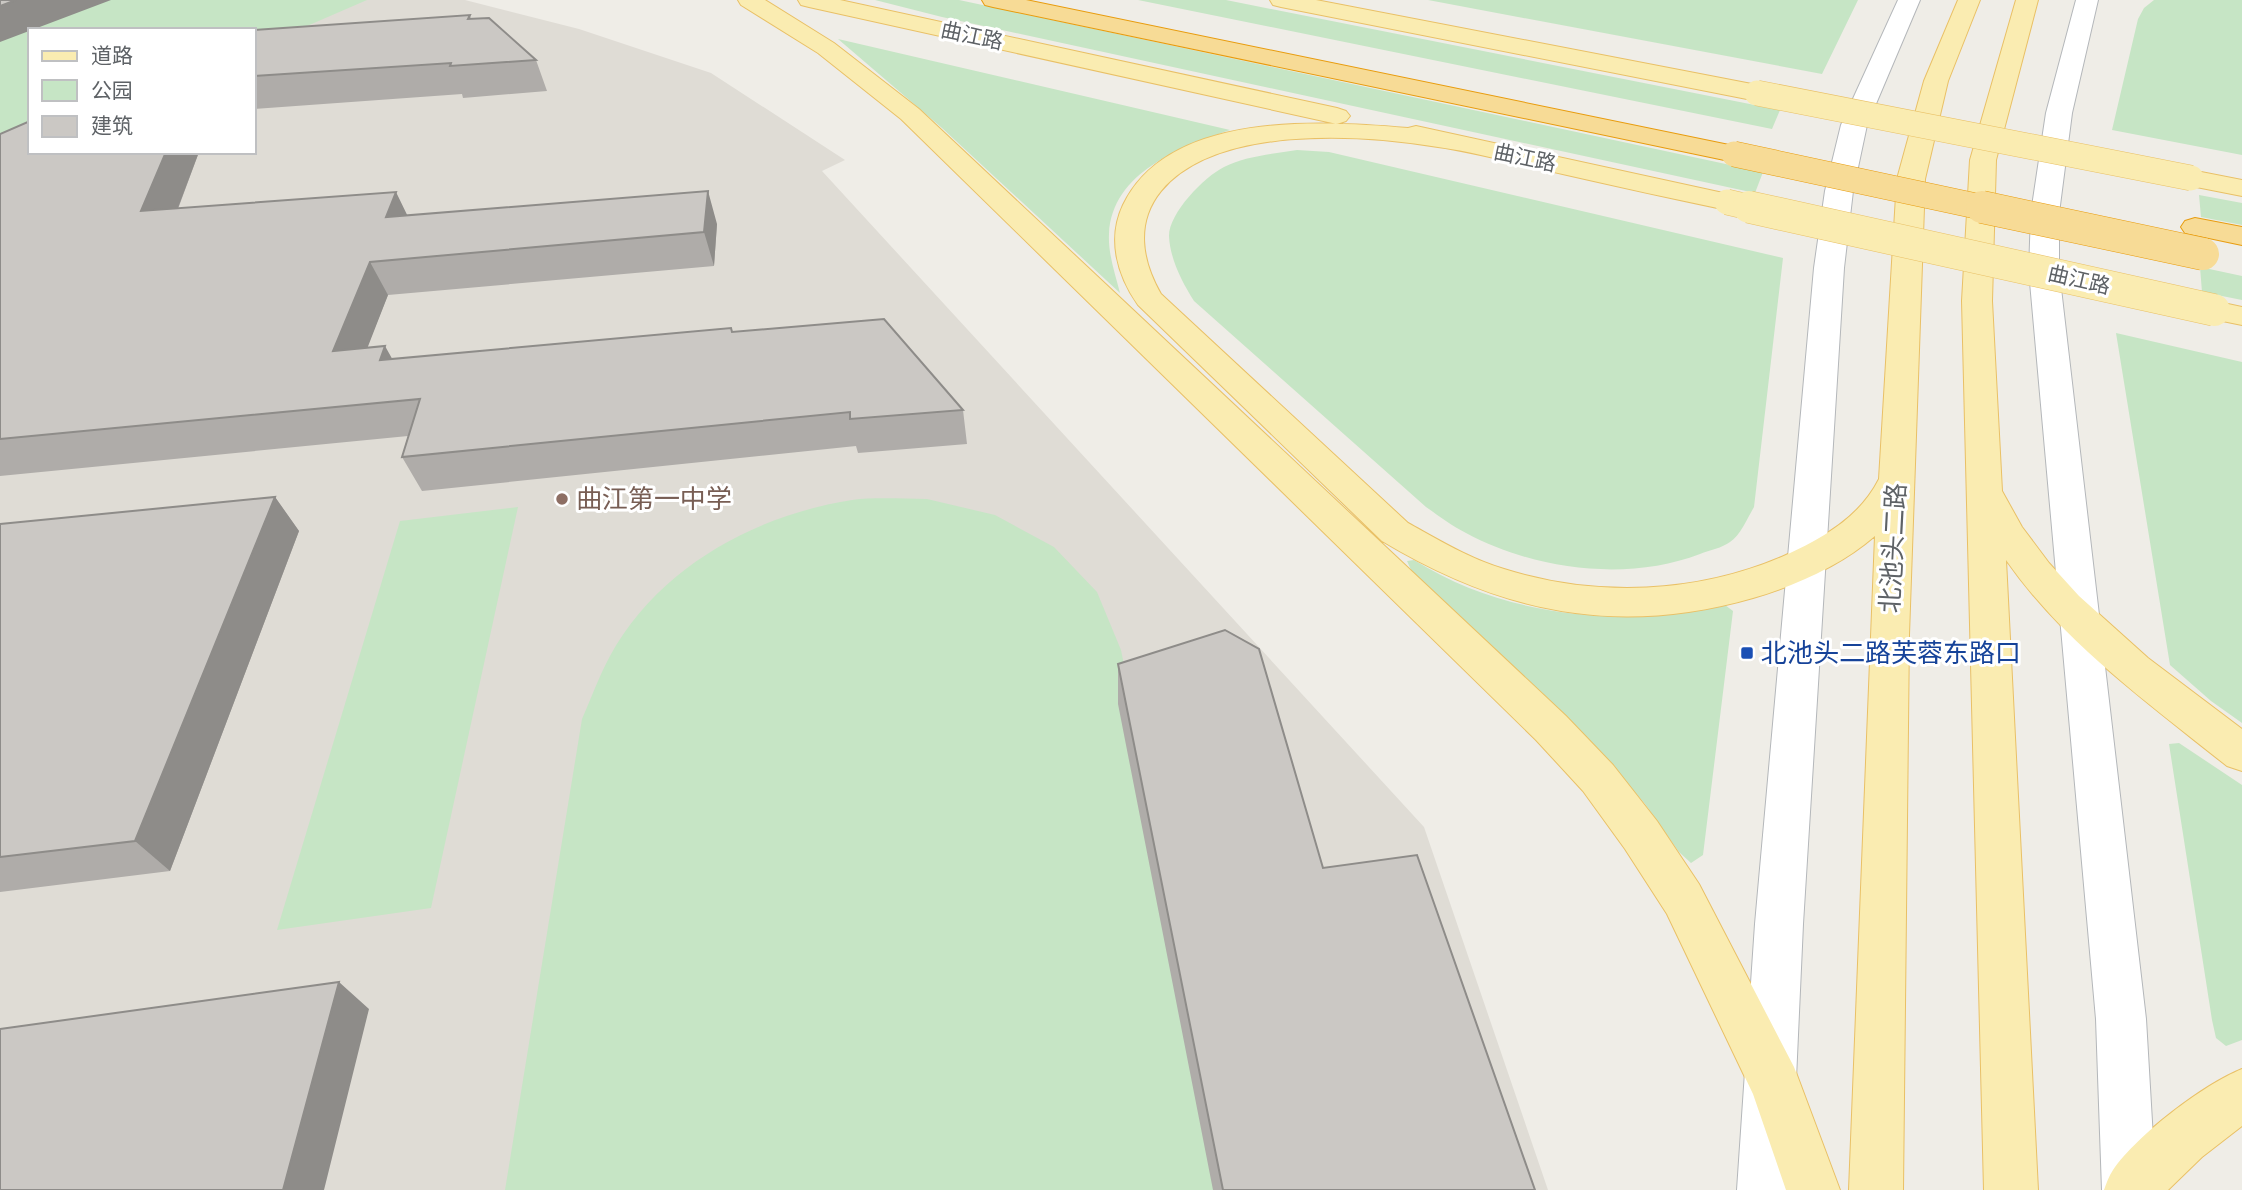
<svg xmlns="http://www.w3.org/2000/svg" width="2242" height="1190" font-family="Jost,'Noto Sans SC',sans-serif">
<style>
.education{fill:#dfdcd5;fill-rule:evenodd}
.green{fill:#c6e5c5}
.lines{fill:none;stroke-linecap:round;stroke-linejoin:round}
.minor-casing{stroke:#b4b7ba;stroke-width:2}
.major-casing{stroke:#e9c066;stroke-width:2}
.highway-casing{stroke:#e89c0e;stroke-width:2}
.minor{fill:#fff;fill-rule:evenodd}
.major{fill:#faecb1;fill-rule:evenodd}
.highway{fill:#f7db96;fill-rule:evenodd}
.major-bridge-far1-casing{stroke:#e9c066;stroke-width:26;stroke-linecap:butt}
.major-bridge-casing{stroke:#e9c066;stroke-width:33;stroke-linecap:butt}
.highway-bridge-far1-casing{stroke:#e89c0e;stroke-width:26;stroke-linecap:butt}
.highway-bridge-casing{stroke:#e89c0e;stroke-width:33;stroke-linecap:butt}
.major-bridge-far1{stroke:#faecb1;stroke-width:25}
.major-bridge{stroke:#faecb1;stroke-width:32}
.highway-bridge-far1{stroke:#f7db96;stroke-width:25}
.highway-bridge{stroke:#f7db96;stroke-width:32}
.wall{fill:#afaca9}
.shaded-wall{fill:#8e8c89}
.building{fill:#cbc8c4;stroke:#8e8c89;stroke-width:2}
.education-dot{fill:#8d6e63;stroke:#fff;stroke-width:2.5}
.transit-dot{fill:#1a4fb4;stroke:#fff;stroke-width:2.5}
.labels{text-anchor:middle;dominant-baseline:central;stroke-width:6;stroke-linejoin:round;paint-order:stroke}
.far-street-label{font-size:21px;fill:#5e6266;stroke:#fff}
.education-label{font-size:26px;fill:#785e54;stroke:#fff;text-anchor:start}
.street-label{font-size:26px;fill:#5e6266;stroke:#fff}
.transit-label{font-size:26px;fill:#164399;stroke:#fff;text-anchor:start}
</style>
<rect width="100%" height="100%" fill="#efede7"/>
<path class="education" d="M 0,0 L 465,0 L 579,29 L 711,73 L 845,160 L 822,171 L 1424,827 L 1548,1190 L 0,1190 ZM 30,30 L 254,30 L 254,152 L 30,152 Z"/>
<path class="green" d="M 75,0 L 367,0 L 254,49 L 254,30 L 30,30 L 30,146 L 0,159 L 0,29 Z
M 875,0 L 959,0 L 1763,172 L 1755,193 L 942,17 Z
M 1138,0 L 1226,0 L 1780,110 L 1772,129 Z
M 1428,0 L 1858,0 L 1822,74 Z
M 2154,0 L 2242,0 L 2242,155 L 2112,130 L 2138,19 L 2144,8 Z
M 838,39 L 1230,130 C 1181,147 1112,172 1109,234 C 1108,254 1115,273 1120,293 L 942,128 Z
M 1297,150 L 1329,152 L 1783,258 L 1754,507 C 1748,517 1740,536 1730,542 C 1722,548 1710,550 1700,554 C 1627,582 1535,570 1466,533 C 1452,526 1439,516 1426,507 L 1194,301 C 1182,282 1170,259 1169,236 C 1169,213 1204,177 1224,167 C 1246,156 1273,154 1297,150 Z
M 2199,195 L 2242,203 L 2242,225 L 2201,217 Z
M 2200,267 L 2242,276 L 2242,300 L 2202,292 Z
M 2116,333 L 2242,362 L 2242,723 L 2211,701 L 2170,665 Z
M 927,499 L 995,515 L 1054,547 L 1097,592 L 1121,650 L 1230,1190 L 505,1190 L 582,719 C 591,699 599,676 610,656 C 658,568 755,515 852,500 C 876,497 903,499 927,499 Z
M 518,507 L 431,908 L 277,930 L 400,521 Z
M 1414,560 C 1507,618 1620,627 1725,605 L 1733,611 L 1703,855 L 1691,863 L 1679,852 L 1645,804 L 1616,770 L 1412,572 L 1407,561 Z
M 2179,743 L 2242,785 L 2242,1040 L 2226,1046 L 2216,1038 L 2212,1020 L 2169,744 Z"/>
<g class="lines">
<g class="minor-casing">
<path id="minor" d="M 1898,0 L 1920,0 L 1867,125 L 1853,191 L 1844,268 L 1803,924 L 1791,1190 L 1737,1190 L 1755,924 L 1814,268 L 1825,191 L 1841,125 Z
M 2076,0 L 2098,0 L 2072,113 L 2059,213 L 2059,271 L 2146,1019 L 2156,1190 L 2102,1190 L 2096,1019 L 2029,271 L 2031,213 L 2046,113 Z"/>
</g>
<g class="major-casing">
<path id="major" d="M 738,0 L 765,0 L 834,43 L 919,109 L 1566,716 L 1613,765 L 1657,821 L 1699,884 L 1794,1067 L 1840,1190 L 1786,1190 L 1753,1094 L 1667,914 L 1625,849 L 1583,791 L 1536,740 L 901,119 L 818,53 L 741,5 Z
M 798,0 L 840,0 L 1337,108 L 1346,111 L 1350,116 L 1346,121 L 1337,124 L 809,7 L 801,5 Z
M 1270,0 L 1316,0 L 1757,85 L 1766,88 L 1770,93 L 1766,98 L 1757,101 L 1281,7 L 1273,5 Z
M 1958,0 L 1980,0 L 1948,81 L 1925,179 L 1909,635 L 1903,1190 L 1849,1190 L 1875,536 C 1840,566 1797,585 1753,598 C 1617,637 1502,613 1382,541 L 1138,305 C 1117,275 1107,239 1123,205 C 1169,110 1321,121 1408,128 L 1416,126 L 1737,196 L 1741,202 L 1737,208 L 1727,210 C 1674,199 1620,187 1567,175 C 1524,166 1481,153 1438,147 C 1359,134 1216,125 1161,191 C 1135,223 1142,261 1161,294 L 1408,523 C 1439,540 1470,559 1504,569 C 1596,598 1698,594 1786,555 C 1823,538 1860,517 1879,479 L 1897,179 L 1924,81 Z
M 2016,0 L 2038,0 L 1996,160 L 1992,301 L 2002,491 L 2022,527 L 2049,563 L 2079,596 L 2148,658 L 2242,729 L 2242,771 L 2227,766 C 2148,703 2064,643 2006,560 L 2038,1190 L 1984,1190 L 1962,301 L 1970,160 Z
M 2191,170 L 2242,180 L 2242,196 L 2181,184 L 2177,178 L 2181,172 Z
M 2214,301 L 2242,307 L 2242,325 L 2203,317 L 2199,310 L 2203,303 Z
M 2242,1069 L 2242,1126 L 2202,1157 L 2168,1190 L 2104,1190 C 2106,1184 2109,1176 2113,1170 C 2137,1135 2203,1085 2242,1069 Z"/>
</g>
<g class="highway-casing">
<path id="highway" d="M 982,0 L 1026,0 L 1734,146 L 1743,148 L 1747,154 L 1743,160 L 1734,162 L 993,7 L 985,5 Z
M 2195,218 L 2242,227 L 2242,245 L 2185,233 L 2181,227 L 2185,221 Z"/>
</g>
<use href="#minor" class="minor"/>
<use href="#major" class="major"/>
<use href="#highway" class="highway"/>
<g class="major-bridge-far1-casing">
<path id="major-bridge-far1" d="M 1757,93 L 2191,178
M 1727,202 L 1757,209"/>
</g>
<g class="major-bridge-casing">
<path id="major-bridge" d="M 1749,207 L 2214,310"/>
</g>
<g class="highway-bridge-far1-casing">
<path id="highway-bridge-far1" d="M 1734,154 L 1990,209"/>
</g>
<g class="highway-bridge-casing">
<path id="highway-bridge" d="M 1982,207 L 2203,254"/>
</g>
<use href="#major-bridge-far1" class="major-bridge-far1"/>
<use href="#major-bridge" class="major-bridge"/>
<use href="#highway-bridge-far1" class="highway-bridge-far1"/>
<use href="#highway-bridge" class="highway-bridge"/>
</g>
<path class="wall" d="M 470,15 L 471,19 L 536,60 L 547,91 L 463,98 L 462,94 L 254,109 L 254,30 Z
M 0,134 L 30,152 L 199,152 L 178,209 L 717,224 L 714,266 L 388,295 L 367,347 L 392,359 L 732,332 L 963,410 L 967,444 L 858,453 L 856,446 L 422,491 L 402,457 L 408,436 L 0,476 Z
M 275,497 L 299,531 L 170,871 L 0,892 L 0,524 Z
M 1118,664 L 1323,868 L 1535,1190 L 1213,1190 L 1118,704 Z"/>
<path class="shaded-wall" d="M 16,0 L 111,0 L 0,42 L 0,6 Z
M 166,152 L 199,152 L 164,245 L 141,211 Z
M 708,191 L 717,224 L 714,266 L 704,232 Z
M 396,192 L 412,225 L 386,217 Z
M 370,262 L 388,295 L 353,385 L 333,351 Z
M 385,346 L 404,380 L 380,360 Z
M 275,497 L 299,531 L 170,871 L 135,841 Z
M 339,982 L 369,1009 L 324,1190 L 283,1190 Z"/>
<path class="building" d="M 0,0 L 16,0 L 0,6 Z
M 470,15 L 468,19 L 489,18 L 536,60 L 450,66 L 451,63 L 254,76 L 254,30 Z
M 30,121 L 30,152 L 166,152 L 141,211 L 396,192 L 386,217 L 708,191 L 704,232 L 370,262 L 333,351 L 385,346 L 380,360 L 731,328 L 732,332 L 884,319 L 963,410 L 850,419 L 850,412 L 402,457 L 420,399 L 0,439 L 0,134 Z
M 275,497 L 135,841 L 0,857 L 0,524 Z
M 1225,630 L 1259,649 L 1323,868 L 1417,855 L 1535,1190 L 1223,1190 L 1118,664 Z
M 339,982 L 283,1190 L 0,1190 L 0,1029 Z"/>
<circle class="education-dot" cx="562" cy="499" r="7"/>
<rect class="transit-dot" x="1740" y="646" width="14" height="14" rx="3.5"/>
<g class="labels">
<g class="far-street-label">
<text transform="translate(972 36) rotate(12)">曲江路</text>
<text transform="translate(1525 158) rotate(12)">曲江路</text>
<text transform="translate(2079 280) rotate(13)">曲江路</text>
</g>
<g class="education-label">
<text x="576" y="499">曲江第一中学</text>
</g>
<g class="street-label">
<text transform="translate(1893 548) rotate(-87)">北池头二路</text>
</g>
<g class="transit-label">
<text x="1761" y="653">北池头二路芙蓉东路口</text>
</g>
</g>
<rect x="28" y="28" width="228" height="126" fill="#ffffff" stroke="#bfc0c2" stroke-width="2"/>
<rect x="42" y="51" width="35" height="10" fill="#faecb1" stroke="#bfc0c2" stroke-width="2"/>
<text x="91" y="63" font-size="21" fill="#5e6266">道路</text>
<rect x="42" y="80" width="35" height="21" fill="#c6e5c5" stroke="#bfc0c2" stroke-width="2"/>
<text x="91" y="98" font-size="21" fill="#5e6266">公园</text>
<rect x="42" y="116" width="35" height="21" fill="#cbc8c4" stroke="#bfc0c2" stroke-width="2"/>
<text x="91" y="133" font-size="21" fill="#5e6266">建筑</text>
</svg>
